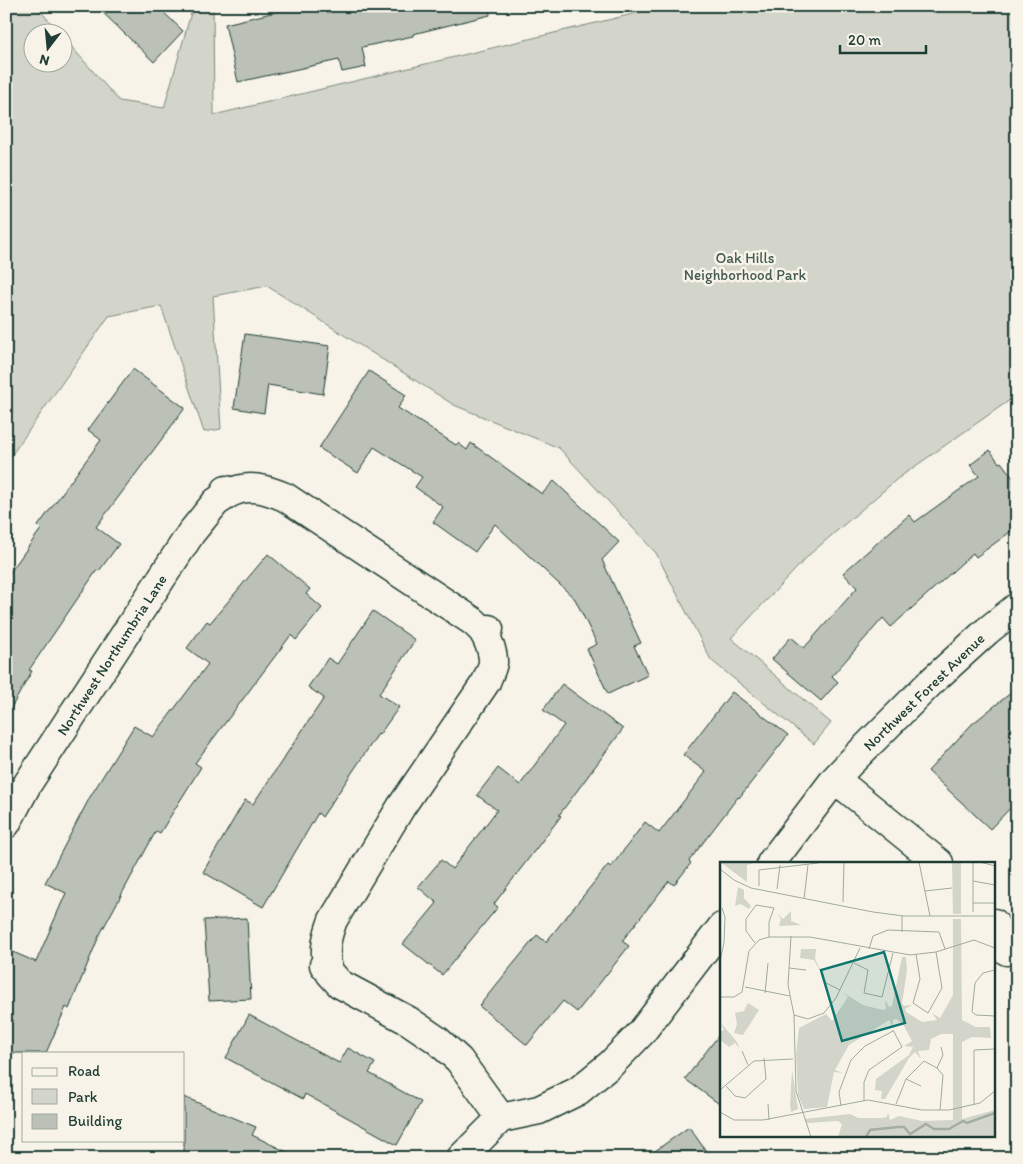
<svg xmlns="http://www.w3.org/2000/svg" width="1023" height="1164" font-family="Itim,sans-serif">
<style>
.green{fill:#d3d5ca;stroke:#79897f}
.building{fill:#bbc1b6;stroke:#1f3d34}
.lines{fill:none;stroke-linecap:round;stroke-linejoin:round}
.minor-casing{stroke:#1f3d34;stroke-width:31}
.minor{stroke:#f7f3e8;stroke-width:28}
.labels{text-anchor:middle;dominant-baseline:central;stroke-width:5;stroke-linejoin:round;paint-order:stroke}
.park-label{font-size:15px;fill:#435b52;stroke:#f7f3e8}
.street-label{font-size:15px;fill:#1f3d34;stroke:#f7f3e8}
.inset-river{fill:none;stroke:#a4ada3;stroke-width:2.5}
.inset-road{fill:none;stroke:#a1aaa0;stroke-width:1}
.view{fill:#0f766e;fill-opacity:0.15;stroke:#0f766e;stroke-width:2.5}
.inset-edge{fill:none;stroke:#1f3d34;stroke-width:2.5}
</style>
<rect width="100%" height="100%" fill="#f7f3e8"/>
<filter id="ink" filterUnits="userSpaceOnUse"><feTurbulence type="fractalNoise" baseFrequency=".02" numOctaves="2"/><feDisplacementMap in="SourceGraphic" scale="10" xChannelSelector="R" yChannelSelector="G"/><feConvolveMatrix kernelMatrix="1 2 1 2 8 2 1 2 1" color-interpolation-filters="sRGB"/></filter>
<g filter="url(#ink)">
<path class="green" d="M 6,6 L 36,6 L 59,32 L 32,32 L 32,62 L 62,62 L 63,37 L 119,101 L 164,108 L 193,6 L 213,6 L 214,115 L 666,6 L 1017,6 L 1017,395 L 897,479 L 810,554 L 731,638 L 831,723 L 814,744 L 711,660 L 656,553 L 559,448 L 454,405 L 267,286 L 213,296 L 221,429 L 204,432 L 161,306 L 109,316 L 6,463 Z"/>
<path class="building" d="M 96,6 L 157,6 L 183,31 L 154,62 Z
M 301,6 L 489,6 L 490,15 L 413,34 L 413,36 L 362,47 L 366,67 L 342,72 L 339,60 L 238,82 L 225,24 Z
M 245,334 L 330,346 L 323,394 L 268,385 L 264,413 L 234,408 Z
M 133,369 L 185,408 L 96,527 L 119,544 L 99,571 L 97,570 L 29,670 L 32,671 L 6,717 L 6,578 L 41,529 L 38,526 L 101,440 L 88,430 Z
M 369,371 L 406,395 L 398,408 L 456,445 L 458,443 L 467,450 L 471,443 L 542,494 L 554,481 L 619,542 L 602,560 L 641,643 L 634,646 L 648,675 L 608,694 L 587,649 L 597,644 L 575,599 L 495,524 L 475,552 L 433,522 L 443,507 L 415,487 L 422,477 L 374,447 L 358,473 L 319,448 Z
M 990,450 L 999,463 L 1001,462 L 1017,483 L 1017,527 L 976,557 L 973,553 L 891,627 L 883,618 L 832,676 L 838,682 L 821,701 L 772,659 L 791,637 L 804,648 L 857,588 L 843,573 L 909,515 L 915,522 L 979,476 L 970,465 Z
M 268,554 L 310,589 L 306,594 L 322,608 L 296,640 L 291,635 L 195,763 L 201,767 L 160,833 L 156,831 L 99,936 L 69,1009 L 66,1007 L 46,1053 L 6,1053 L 6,968 L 13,952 L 36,962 L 66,893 L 45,883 L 90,797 L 134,726 L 153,737 L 208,664 L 187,648 L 207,621 L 210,623 Z
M 373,611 L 415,640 L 379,694 L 399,707 L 379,735 L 378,734 L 322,817 L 318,813 L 263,907 L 203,872 L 245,800 L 253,804 L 324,698 L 308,687 L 328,658 L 337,664 Z
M 562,684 L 623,729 L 559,815 L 561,816 L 494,904 L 498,907 L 442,975 L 403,944 L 437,903 L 418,887 L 441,860 L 452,869 L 497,810 L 477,795 L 498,768 L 520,785 L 564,725 L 543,710 Z
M 1017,688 L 1017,801 L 990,829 L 928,771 L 972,724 Z
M 732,692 L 788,735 L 739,798 L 738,797 L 689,861 L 691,863 L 674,885 L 669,881 L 622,941 L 629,946 L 577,1012 L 563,1001 L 527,1045 L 479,1006 L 537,935 L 546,942 L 608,865 L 611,867 L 645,822 L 659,833 L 706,772 L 683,755 Z
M 247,918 L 251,999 L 209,1001 L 204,920 Z
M 249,1015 L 339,1063 L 348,1048 L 375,1063 L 369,1073 L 421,1102 L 397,1145 L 305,1094 L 303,1099 L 226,1058 Z
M 722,1031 L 722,1106 L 685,1079 Z
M 184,1097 L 256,1127 L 252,1135 L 299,1158 L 184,1158 Z
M 689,1127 L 711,1158 L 645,1158 Z"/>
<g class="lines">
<g class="minor-casing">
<path id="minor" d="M 228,494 C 248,483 266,489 285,497 L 474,622 L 483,631 L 489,629
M 835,779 L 939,863
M 6,824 L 28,783 L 191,533 L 216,502 L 228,494 L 226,490
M 771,863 L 835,779 L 851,762 L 931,682 L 987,631 L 1017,607
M 994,923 L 1007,951
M 324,965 L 327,965 L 330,973 L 340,984 L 409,1021 L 437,1040 L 459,1060 L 501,1118
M 327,965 C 324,948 327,936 333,920 L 401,807 L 486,682 C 488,676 492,669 493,663 C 494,652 488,640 483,631
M 461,1158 L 501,1118 L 539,1110 L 578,1091 L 611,1064 L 641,1033 L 722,927"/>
</g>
<use href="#minor" class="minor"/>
</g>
</g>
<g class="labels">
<g class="park-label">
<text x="745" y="258">Oak Hills<tspan x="745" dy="17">Neighborhood Park</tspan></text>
</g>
<g class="street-label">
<text transform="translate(112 655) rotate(-57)">Northwest Northumbria Lane</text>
<text transform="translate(924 692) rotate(-44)">Northwest Forest Avenue</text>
</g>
</g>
<g transform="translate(720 862)">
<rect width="275" height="275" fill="#f7f3e8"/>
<path d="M 0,0 L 37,0 L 27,3 L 27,20 ZM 232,0 L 241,0 L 241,52 L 233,52 ZM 18,25 L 24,28 L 24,36 L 31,44 L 29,47 L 21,42 L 15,44 ZM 71,49 L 71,59 L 81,63 L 59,64 L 61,57 L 57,51 L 63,57 ZM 233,57 L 241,57 L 242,158 L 256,165 L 270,165 L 271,176 L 252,175 L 242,180 L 242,257 L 275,248 L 275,275 L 118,275 L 122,262 L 118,259 L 87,261 L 84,257 L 130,252 L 138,256 L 161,256 L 167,255 L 168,250 L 170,258 L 179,254 L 202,259 L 233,258 L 233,172 L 221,172 L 211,177 L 209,188 L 198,189 L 201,197 L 195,190 L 189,196 L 165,237 L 161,237 L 162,229 L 155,228 L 156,217 L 189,193 L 193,185 L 184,184 L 192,179 L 183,162 L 176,157 L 173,158 L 173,165 L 169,158 L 129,183 L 115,208 L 123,211 L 114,210 L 107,245 L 84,247 L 78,233 L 76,193 L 79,166 L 106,152 L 112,159 L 128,135 L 122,130 L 143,143 L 163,148 L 166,147 L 165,138 L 169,145 L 172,144 L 182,95 L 186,95 L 187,109 L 182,141 L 184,144 L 192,143 L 185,147 L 186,150 L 202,160 L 217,158 L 212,151 L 220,156 L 233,133 ZM 81,87 L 96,87 L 95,97 L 105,117 L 94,98 L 80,96 ZM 28,141 L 39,148 L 23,173 L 14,171 L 17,162 L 15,151 L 24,149 ZM 1,161 L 17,180 L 20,187 L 15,181 L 9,185 L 0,178 L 0,170 L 4,168 ZM 72,208 L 78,247 L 71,250 L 70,243 Z" fill="#d3d5ca"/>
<path class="inset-river" d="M 146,275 L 150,268 L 178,265 L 184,265 L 190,272 L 206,262 L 214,267 L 229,267 L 243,259 L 247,261 L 275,251"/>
<path class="inset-road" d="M 199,0 L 210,54M 260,0 L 275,4M 0,7 L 14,18 L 31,26 L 153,50 L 184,54 L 275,54M 253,19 L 275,23M 39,24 L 39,8 L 98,1M 57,27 L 60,3M 205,29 L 232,26M 84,37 L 88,3M 123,40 L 124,0M 253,41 L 275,41M 253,50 L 253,0M 182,70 L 182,54M 71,74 L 68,123 L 74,153 L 76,229 L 91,275M 35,81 L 26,69 L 26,57 L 36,43 L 54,46 L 49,60 L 49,75M 149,87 L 153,74 L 168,68 L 219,70 L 225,87M 196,92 L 200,117 L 193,141 L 208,151 L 222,126 L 216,90M 0,99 L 4,81 L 5,55 L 2,46M 134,101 L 148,108M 69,106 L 86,108M 275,108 L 263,111 L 255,121 L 252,150 L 256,153 L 275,154M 106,121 L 120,128M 25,125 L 70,134M 45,131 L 48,101M 144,131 L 148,108M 144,131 L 162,135M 275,133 L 275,209M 0,135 L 14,135 L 22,130 L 29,89 L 39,78 L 49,75 L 90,75 L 190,93 L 216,90 L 254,78 L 275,86M 162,135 L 173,91M 74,153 L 88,157 L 104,151 L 116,136 L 140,86M 22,189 L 28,203M 217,206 L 223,193 L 221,185M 186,217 L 201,224M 6,224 L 15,234 L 25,236 L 46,217 L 44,196M 0,228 L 34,199 L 73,197M 144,238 L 144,220 L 149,208 L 182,185 L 173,168M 48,242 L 49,258M 176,242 L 186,217 L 204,199 L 217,206 L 223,213 L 220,248M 254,243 L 254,188 L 275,187M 121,244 L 119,230 L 131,198 L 145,184 L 173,169M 0,250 L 14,258 L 43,258 L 148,238 L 202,248 L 229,248 L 260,241 L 275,229"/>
<path class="view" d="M 164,90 L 185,161 L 122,179 L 101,108 Z"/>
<rect width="275" height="275" class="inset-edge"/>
</g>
<rect width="1023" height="1164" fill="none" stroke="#f7f3e8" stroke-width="25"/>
<rect x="12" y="12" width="998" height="1139" fill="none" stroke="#1f3d34" stroke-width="2" filter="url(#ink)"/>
<rect x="22" y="1052" width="162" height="90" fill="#f7f3e8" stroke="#a1aaa0"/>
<rect x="32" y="1068" width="25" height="8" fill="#f7f3e8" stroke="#a1aaa0"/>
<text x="68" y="1076" font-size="15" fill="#1f3d34">Road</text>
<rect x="32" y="1089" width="25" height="15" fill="#d3d5ca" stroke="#a1aaa0"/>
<text x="68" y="1102" font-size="15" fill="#1f3d34">Park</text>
<rect x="32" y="1114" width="25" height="15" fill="#bbc1b6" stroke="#a1aaa0"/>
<text x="68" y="1126" font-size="15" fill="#1f3d34">Building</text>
<g transform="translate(48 48) rotate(196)"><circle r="24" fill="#f7f3e8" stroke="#a1aaa0"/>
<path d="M0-4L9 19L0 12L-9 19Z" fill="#1f3d34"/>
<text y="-8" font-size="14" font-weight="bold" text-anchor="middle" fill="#1f3d34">N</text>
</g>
<path d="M840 45v8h86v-8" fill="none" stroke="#1f3d34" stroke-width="2.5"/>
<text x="848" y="45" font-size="15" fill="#1f3d34" stroke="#f7f3e8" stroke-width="4" paint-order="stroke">20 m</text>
</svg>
